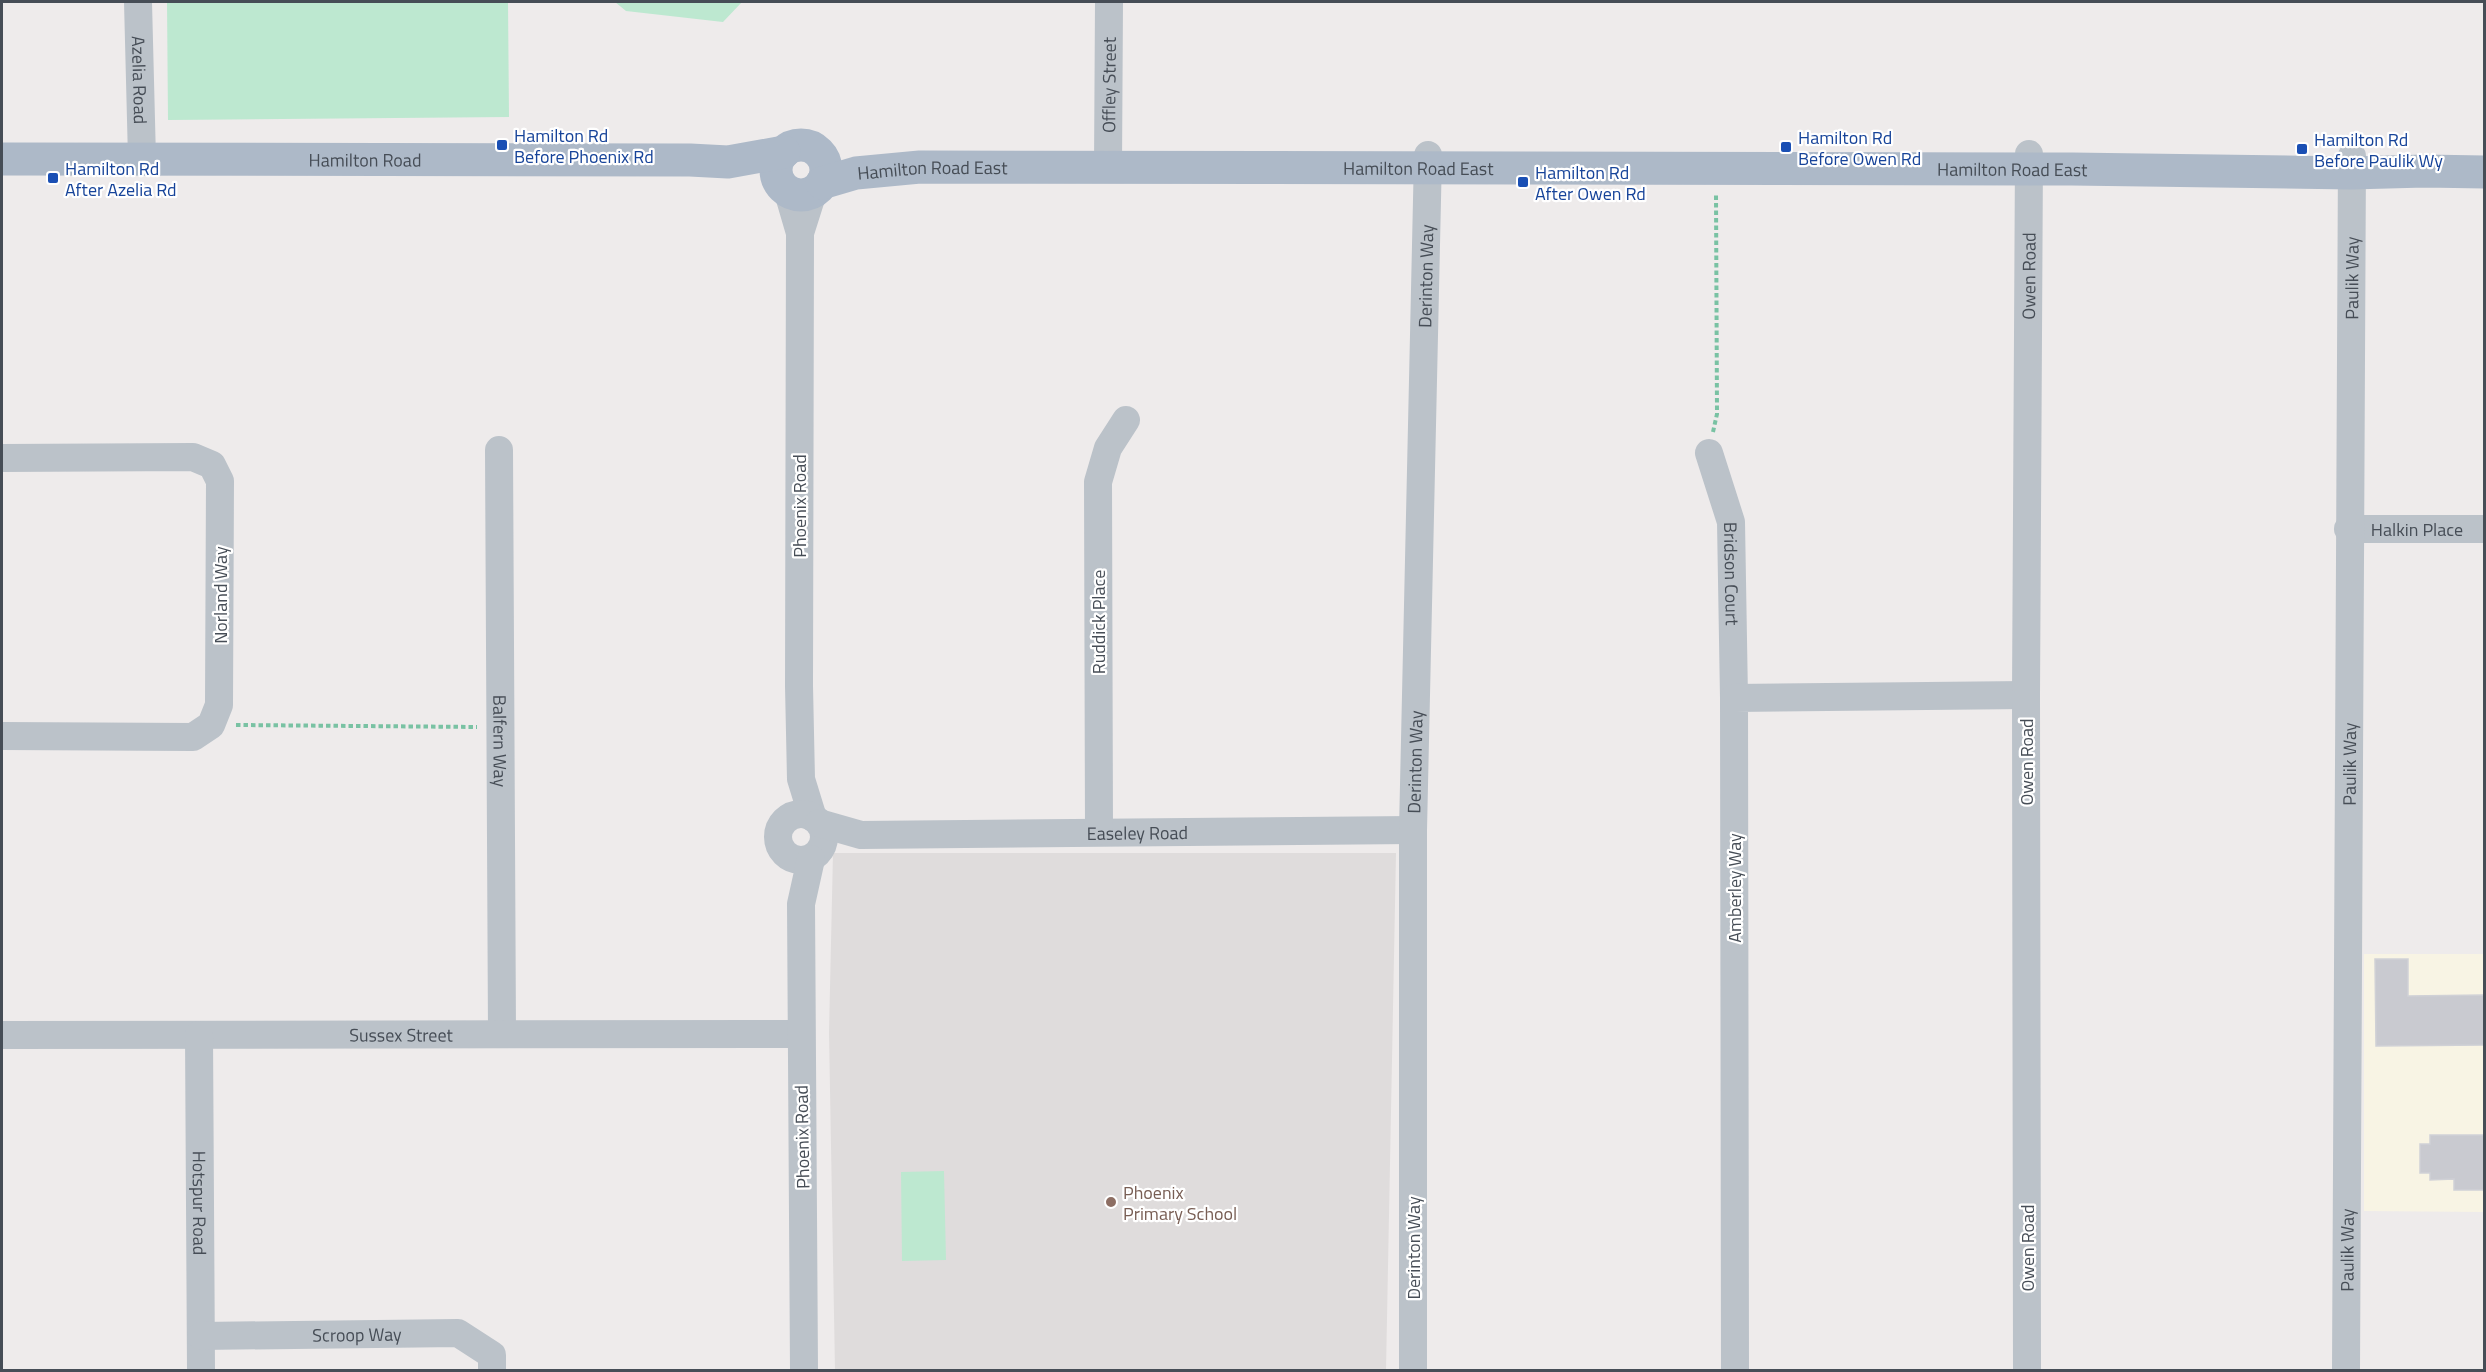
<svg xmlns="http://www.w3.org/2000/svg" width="2486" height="1372" font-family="'Titillium Web',sans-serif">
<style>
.commercial{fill:#f8f4e4}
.education{fill:#dfdcdc}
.green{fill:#bde8d0}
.building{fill:#c9cad0;stroke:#d0d1d6;stroke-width:1.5}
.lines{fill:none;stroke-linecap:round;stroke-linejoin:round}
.path{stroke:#79c2a3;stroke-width:4;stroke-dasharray:4.5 3;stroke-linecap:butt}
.minor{stroke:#bbc2c9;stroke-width:28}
.major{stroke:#adb9c8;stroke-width:33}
.transit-dot{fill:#1a4fb4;stroke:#fff;stroke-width:2}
.education-dot{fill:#8d6e63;stroke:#fff;stroke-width:2}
.labels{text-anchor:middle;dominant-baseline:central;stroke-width:4.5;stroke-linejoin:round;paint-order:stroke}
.street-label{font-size:18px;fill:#464d56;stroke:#fff}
.transit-label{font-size:18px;fill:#164399;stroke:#fff;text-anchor:start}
.education-label{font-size:18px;fill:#785e54;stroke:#fff;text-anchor:start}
</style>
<rect width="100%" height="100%" fill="#eeebeb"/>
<path class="commercial" d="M 2364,954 L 2484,954 L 2484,1212 L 2364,1211 Z"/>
<path class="education" d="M 833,853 L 1396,853 L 1386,1370 L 835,1370 L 829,1033 Z"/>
<path class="green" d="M 167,2 L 508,2 L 509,117 L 168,120 Z
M 615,2 L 742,2 L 723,22 L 626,11 Z
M 944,1171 L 946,1260 L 902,1261 L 901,1172 Z"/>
<path class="building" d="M 2375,959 L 2408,959 L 2408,996 L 2484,995 L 2484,1045 L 2376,1046 Z
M 2430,1135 L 2484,1135 L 2484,1190 L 2454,1190 L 2454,1179 L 2430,1180 L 2430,1173 L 2420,1173 L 2420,1144 L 2430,1144 Z"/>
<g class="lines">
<path class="path" d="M 1713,432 L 1717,414 L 1716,194
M 236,725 L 477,727"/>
<g class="minor">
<path id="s1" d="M 138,2 L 142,159"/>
<path id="s2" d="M 1108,167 L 1109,2"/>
<path d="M 788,192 L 800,233"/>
<path d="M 813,192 L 800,233 L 799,686 L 801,779 L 813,818"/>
<path id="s3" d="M 499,450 L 502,1034"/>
<path id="s4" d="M 1709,453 L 1731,522 L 1734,698"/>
<path d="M 2,458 L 193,457 L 212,465 L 220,481 L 219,705 L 211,725 L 193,737 L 2,736"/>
<path id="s5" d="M 2348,529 L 2484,529"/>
<circle cx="801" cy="837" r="23"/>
<path id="s6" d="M 819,823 L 861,835 L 1413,830"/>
<path d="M 1099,831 L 1098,482 L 1108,448 L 1126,420"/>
<path id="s7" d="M 2,1035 L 801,1034"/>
<path id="s8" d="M 199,1035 L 201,1370"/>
<path id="s9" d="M 201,1336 L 458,1333 L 492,1355 L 492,1370"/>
<path d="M 804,1370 L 801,904 L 811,859"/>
<path id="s10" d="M 1413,1370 L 1413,830 L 1428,155"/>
<path d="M 1735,1370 L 1734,698 L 2026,695"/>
<path id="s11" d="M 2027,1370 L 2026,695 L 2029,154"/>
<path id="s12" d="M 2346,1370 L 2352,156"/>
</g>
<g class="major">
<circle cx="801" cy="170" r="25"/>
<path id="s13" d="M 2,159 L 690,160 L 728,162 L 784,152"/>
<path id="s14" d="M 822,183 L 856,173 L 920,167 L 2072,169 L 2351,173 L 2425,171 L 2484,172"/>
</g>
</g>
<g class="transit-dot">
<rect x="496" y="139" width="12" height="12" rx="3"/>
<rect x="1780" y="141" width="12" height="12" rx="3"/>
<rect x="2296" y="143" width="12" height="12" rx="3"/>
<rect x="47" y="172" width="12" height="12" rx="3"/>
<rect x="1517" y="176" width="12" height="12" rx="3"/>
</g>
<circle class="education-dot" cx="1111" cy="1202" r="6"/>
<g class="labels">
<g class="street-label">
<text stroke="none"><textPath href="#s1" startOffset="78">Azelia Road</textPath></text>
<text stroke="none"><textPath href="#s2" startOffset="82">Offley Street</textPath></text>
<text stroke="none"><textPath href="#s13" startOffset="363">Hamilton Road</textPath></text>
<text stroke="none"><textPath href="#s14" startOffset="598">Hamilton Road East</textPath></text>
<text stroke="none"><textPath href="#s14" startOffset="1192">Hamilton Road East</textPath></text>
<text stroke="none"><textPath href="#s14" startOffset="112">Hamilton Road East</textPath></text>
<text stroke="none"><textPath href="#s11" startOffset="1094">Owen Road</textPath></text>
<text stroke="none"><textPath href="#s10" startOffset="1094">Derinton Way</textPath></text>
<text stroke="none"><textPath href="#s12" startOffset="1092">Paulik Way</textPath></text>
<text transform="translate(799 506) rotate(-90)">Phoenix Road</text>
<text stroke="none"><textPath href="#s5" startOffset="69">Halkin Place</textPath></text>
<text stroke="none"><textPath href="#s4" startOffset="124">Bridson Court</textPath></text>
<text transform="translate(220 595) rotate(-90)">Norland Way</text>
<text transform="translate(1098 622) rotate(-90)">Ruddick Place</text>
<text stroke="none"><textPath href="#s3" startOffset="291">Balfern Way</textPath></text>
<text stroke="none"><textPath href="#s10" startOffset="608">Derinton Way</textPath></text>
<text transform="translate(2026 762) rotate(-90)">Owen Road</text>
<text stroke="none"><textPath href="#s12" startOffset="606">Paulik Way</textPath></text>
<text stroke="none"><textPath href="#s6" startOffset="320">Easeley Road</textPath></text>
<text transform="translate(1734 888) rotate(-90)">Amberley Way</text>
<text stroke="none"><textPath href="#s7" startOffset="399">Sussex Street</textPath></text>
<text transform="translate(802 1137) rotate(-91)">Phoenix Road</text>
<text stroke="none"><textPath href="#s8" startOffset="168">Hotspur Road</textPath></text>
<text transform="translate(1413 1248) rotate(-90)">Derinton Way</text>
<text transform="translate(2027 1248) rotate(-90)">Owen Road</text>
<text stroke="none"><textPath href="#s12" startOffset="120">Paulik Way</textPath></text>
<text stroke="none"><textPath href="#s9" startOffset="156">Scroop Way</textPath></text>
</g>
<g class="transit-label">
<text x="514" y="135">Hamilton Rd<tspan x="514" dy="21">Before Phoenix Rd</tspan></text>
<text x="1798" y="137">Hamilton Rd<tspan x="1798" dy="21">Before Owen Rd</tspan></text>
<text x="2314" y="139">Hamilton Rd<tspan x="2314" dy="21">Before Paulik Wy</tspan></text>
<text x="65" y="168">Hamilton Rd<tspan x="65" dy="21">After Azelia Rd</tspan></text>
<text x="1535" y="172">Hamilton Rd<tspan x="1535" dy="21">After Owen Rd</tspan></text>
</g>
<g class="education-label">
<text x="1123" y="1192">Phoenix<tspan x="1123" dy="21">Primary School</tspan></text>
</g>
</g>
<rect width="2486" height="1372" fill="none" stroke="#464d56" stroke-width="6"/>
</svg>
